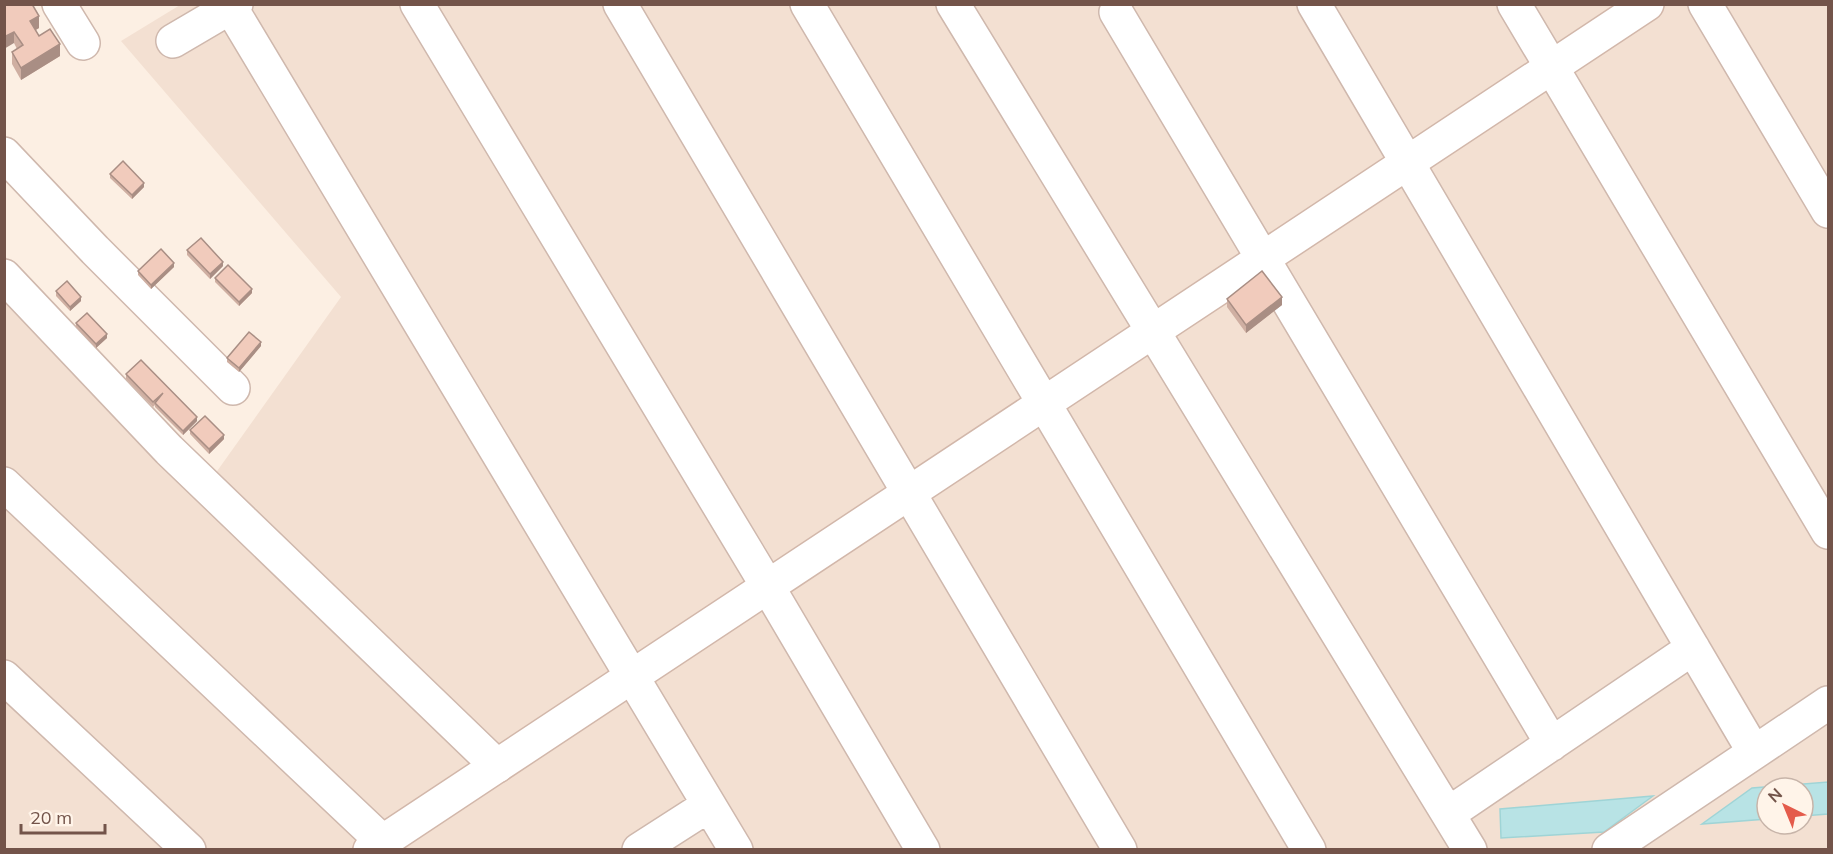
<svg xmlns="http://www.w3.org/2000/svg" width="1833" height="854" font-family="Mulish,sans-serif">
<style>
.residential{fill:#f3e0d2;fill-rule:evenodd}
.water{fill:#b8e3e5;stroke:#9fd4d6;stroke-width:1.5}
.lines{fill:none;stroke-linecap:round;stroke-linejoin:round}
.street-casing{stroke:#cfb8ad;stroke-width:36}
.secondary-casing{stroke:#d2b7aa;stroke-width:36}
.street{stroke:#fff;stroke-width:33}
.secondary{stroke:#fff;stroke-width:33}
.wall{fill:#cfafa2}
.shaded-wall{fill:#a98e84}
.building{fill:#f1cbbc;stroke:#a98e84;stroke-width:1.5}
</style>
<rect width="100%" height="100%" fill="#fcefe3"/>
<path class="residential" d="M 180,5 L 1828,5 L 1828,849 L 5,849 L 4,255 L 53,307 L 215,474 L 341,297 L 121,41 ZM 1767,788 L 1803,788 L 1803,824 L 1767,824 Z"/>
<path class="water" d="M 1828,782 L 1828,814 L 1803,816 L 1803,788 L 1767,788 L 1767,819 L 1702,824 L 1752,788 Z
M 1653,796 L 1604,832 L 1501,838 L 1500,809 Z"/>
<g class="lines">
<g class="street-casing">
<path id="street" d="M 59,4 L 83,43
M 417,4 L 768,587 L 923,850
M 620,4 L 1120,850
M 807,4 L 1309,850
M 953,4 L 1470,850
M 1314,4 L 1754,752
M 1514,4 L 1828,532
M 1705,4 L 1828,211
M 231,8 L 736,850
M 1116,12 L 1552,744
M 173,41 L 236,4
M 4,154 L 95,250 L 233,388
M 4,276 L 169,450 L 497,766
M 4,484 L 382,841
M 4,677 L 189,850
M 1448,814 L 1693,648
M 639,850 L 709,805
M 1609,850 L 1828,703"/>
</g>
<g class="secondary-casing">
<path id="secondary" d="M 370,850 L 1647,4"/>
</g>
<use href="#street" class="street"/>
<use href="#secondary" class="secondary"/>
</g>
<path class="wall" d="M 4,4 L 39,28 L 36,30 L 39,36 L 60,56 L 21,80 L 12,64 L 12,52 L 17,49 L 14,43 Z
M 110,174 L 144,187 L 132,199 L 110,178 Z
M 187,250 L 223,266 L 210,279 L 187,255 Z
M 174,267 L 151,289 L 138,275 L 138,271 Z
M 215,278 L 252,293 L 239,306 L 215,282 Z
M 56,291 L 81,301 L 70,311 L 56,296 Z
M 1227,299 L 1282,305 L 1246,333 L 1227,307 Z
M 76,323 L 107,338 L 96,348 L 76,327 Z
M 261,346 L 239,372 L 227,362 L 227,358 Z
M 126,374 L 197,421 L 183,435 L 155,407 L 155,405 L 153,407 L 126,379 Z
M 190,430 L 224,439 L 209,454 L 190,434 Z"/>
<path class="shaded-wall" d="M 39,16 L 39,28 L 30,33 L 30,21 Z
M 14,32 L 14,43 L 4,49 L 4,37 Z
M 60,44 L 60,56 L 21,80 L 21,68 Z
M 144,183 L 144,187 L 132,199 L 132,195 Z
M 223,262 L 223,266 L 210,279 L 210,274 Z
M 174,263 L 174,267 L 151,289 L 151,285 Z
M 252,289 L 252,293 L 239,306 L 239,302 Z
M 81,297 L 81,301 L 70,311 L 70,307 Z
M 1282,297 L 1282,305 L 1246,333 L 1246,325 Z
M 107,334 L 107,338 L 96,348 L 96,344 Z
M 261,342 L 261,346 L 239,372 L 239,368 Z
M 197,417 L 197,421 L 183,435 L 183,431 Z
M 224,435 L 224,439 L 209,454 L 209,449 Z"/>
<path class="building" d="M 4,4 L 32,4 L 39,16 L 30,21 L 39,36 L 50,29 L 60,44 L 21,68 L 12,52 L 23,45 L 14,32 L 4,37 Z
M 123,161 L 144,183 L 132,195 L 110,174 Z
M 201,238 L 223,262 L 210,274 L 187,250 Z
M 161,249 L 174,263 L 151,285 L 138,271 Z
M 228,265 L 252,289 L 239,302 L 215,278 Z
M 1262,271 L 1282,297 L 1246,325 L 1227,299 Z
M 67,281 L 81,297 L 70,307 L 56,291 Z
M 87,313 L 107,334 L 96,344 L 76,323 Z
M 249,332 L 261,342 L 239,368 L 227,358 Z
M 141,360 L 197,417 L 183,431 L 155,403 L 163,393 L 153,402 L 126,374 Z
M 205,416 L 224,435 L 209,449 L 190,430 Z"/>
<rect width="1833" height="854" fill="none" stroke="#73544a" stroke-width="12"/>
<g transform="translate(1785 806) rotate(317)"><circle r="28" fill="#fff4e9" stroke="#c7b4a9" stroke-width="1.5"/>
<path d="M0-4.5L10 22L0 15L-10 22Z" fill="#e45b4b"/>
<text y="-9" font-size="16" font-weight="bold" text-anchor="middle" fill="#73544a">N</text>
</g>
<path d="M21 824v9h84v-9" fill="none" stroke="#73544a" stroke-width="3"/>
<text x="30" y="824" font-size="18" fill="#73544a" stroke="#fff4e9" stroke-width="4.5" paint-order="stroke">20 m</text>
</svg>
